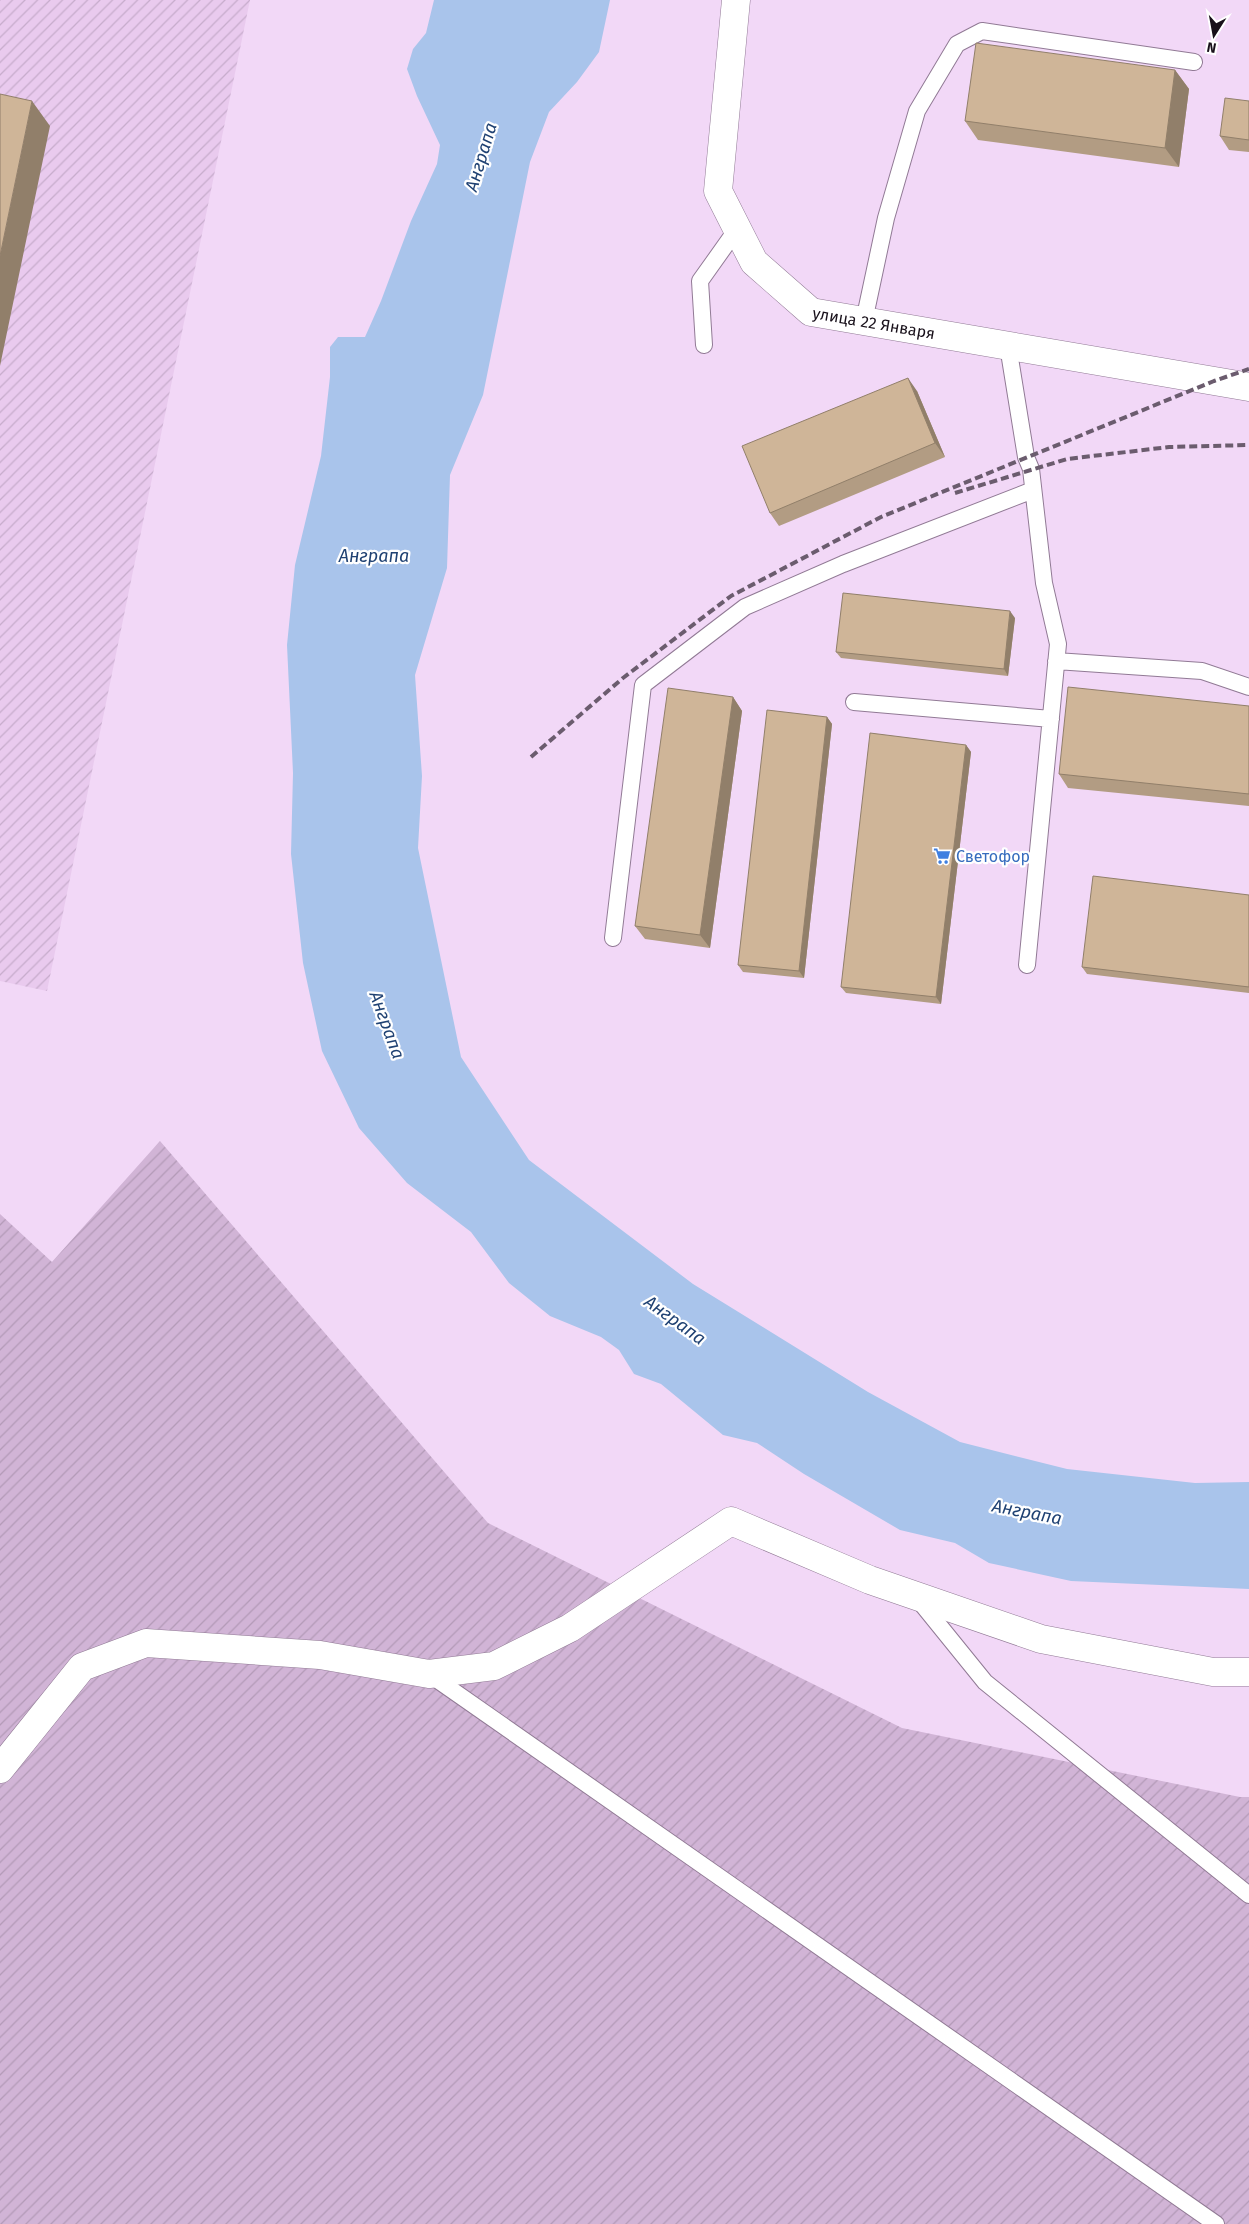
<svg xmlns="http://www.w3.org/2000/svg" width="1249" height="2224" font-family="'Fira Sans',sans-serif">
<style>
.industrial{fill:url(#industrial-furrows)}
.garden{fill:url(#garden-furrows)}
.water{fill:#a9c4eb}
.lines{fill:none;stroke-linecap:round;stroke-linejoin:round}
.lane-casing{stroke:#917a95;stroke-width:18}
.street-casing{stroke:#917a95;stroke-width:29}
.lane{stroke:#fff;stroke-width:16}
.street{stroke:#fff;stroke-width:28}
.rail{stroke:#6b5c6e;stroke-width:4;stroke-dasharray:8 4;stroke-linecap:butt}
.wall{fill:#b29c83}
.shaded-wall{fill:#917f6a}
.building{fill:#cfb598;stroke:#917f6a}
.labels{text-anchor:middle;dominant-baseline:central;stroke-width:4.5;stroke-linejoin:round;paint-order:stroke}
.street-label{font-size:16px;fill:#18101a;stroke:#fff}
.shop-label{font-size:16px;fill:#366cbe;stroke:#fff;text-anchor:start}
.water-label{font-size:18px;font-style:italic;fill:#204273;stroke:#fff}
</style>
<defs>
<pattern id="industrial-furrows" width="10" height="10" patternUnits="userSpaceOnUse" patternTransform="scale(1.25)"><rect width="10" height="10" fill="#e9caee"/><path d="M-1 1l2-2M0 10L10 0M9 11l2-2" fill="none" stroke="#c7accc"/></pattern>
<pattern id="garden-furrows" width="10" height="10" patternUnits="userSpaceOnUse" patternTransform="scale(1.25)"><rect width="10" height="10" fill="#d1b4d6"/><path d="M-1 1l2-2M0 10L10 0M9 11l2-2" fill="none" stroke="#b39ab7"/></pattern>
</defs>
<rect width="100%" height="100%" fill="#f2d8f7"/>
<path class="industrial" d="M 0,0 L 250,0 L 47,991 L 0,981 Z"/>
<path class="garden" d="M 160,1141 L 488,1523 L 902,1728 L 1240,1797 L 1249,1797 L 1249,2224 L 0,2224 L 0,1214 L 52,1262 Z"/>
<path class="water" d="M 434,0 L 610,0 L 599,52 L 577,82 L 549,112 L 530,162 L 483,395 L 450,475 L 447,568 L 415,675 L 422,776 L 418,848 L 461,1057 L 529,1160 L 693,1284 L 868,1392 L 960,1442 L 1067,1469 L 1195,1483 L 1249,1482 L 1249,1589 L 1071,1581 L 989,1563 L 955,1543 L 900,1530 L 804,1474 L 757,1443 L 723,1435 L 661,1384 L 634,1374 L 619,1350 L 601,1337 L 550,1316 L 509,1283 L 471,1232 L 407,1183 L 359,1128 L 322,1051 L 303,963 L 291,854 L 293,773 L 287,645 L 295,565 L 321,456 L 330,377 L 330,347 L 338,337 L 365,337 L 381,301 L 411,221 L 437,164 L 440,145 L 417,96 L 407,69 L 413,49 L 426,33 Z"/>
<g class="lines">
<g class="lane-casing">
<path id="lane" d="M 864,321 L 886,218 L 917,111 L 957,44 L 982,31 L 1194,62
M 704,345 L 700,281 L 737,229
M 1008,346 L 1026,457 L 1031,469 L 1044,583 L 1058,644 L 1027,965
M 1056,661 L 1202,671 L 1249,687
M 854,702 L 1051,719
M 613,938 L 643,685 L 745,607 L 843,564 L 1033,490
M 917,1598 L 985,1682 L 1249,1895
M 429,1674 L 1216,2224"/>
</g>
<g class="street-casing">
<g id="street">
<path id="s1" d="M 736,0 L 718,191 L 754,262 L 811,312 L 1249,387"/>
<path d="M 0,1769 L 82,1667 L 146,1643 L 320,1655 L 429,1674 L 494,1666 L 570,1628 L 731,1521 L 870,1580 L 1041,1639 L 1213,1672 L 1249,1672"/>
</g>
</g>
<use href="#lane" class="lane"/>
<use href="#street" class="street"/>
<path class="rail" d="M 955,493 L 1067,459 L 1169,447 L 1249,445
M 531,757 L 623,678 L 731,596 L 881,517 L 1214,381 L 1249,369"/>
</g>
<path class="wall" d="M 1175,70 L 1189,89 L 1179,167 L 978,140 L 965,121 Z
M 1249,101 L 1249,152 L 1229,150 L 1220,136 Z
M 917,391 L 945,457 L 779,526 L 770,513 Z
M 1015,618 L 1008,676 L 841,658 L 836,652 Z
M 733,697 L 742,711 L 710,948 L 645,939 L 635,926 Z
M 1249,706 L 1249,806 L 1068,788 L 1059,774 Z
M 827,717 L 832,724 L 804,978 L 743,972 L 738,965 Z
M 966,745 L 971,752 L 941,1004 L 846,993 L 841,987 Z
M 1249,895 L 1249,993 L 1087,974 L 1082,967 Z"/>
<path class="shaded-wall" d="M 1175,70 L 1189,89 L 1179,167 L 1165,148 Z
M 32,101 L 50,126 L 0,366 L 0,256 Z
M 908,378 L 917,391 L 945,457 L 935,443 Z
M 1010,611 L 1015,618 L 1008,676 L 1004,669 Z
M 733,697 L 742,711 L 710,948 L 700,935 Z
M 827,717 L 832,724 L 804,978 L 799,971 Z
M 966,745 L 971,752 L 941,1004 L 936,997 Z"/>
<path class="building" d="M 976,43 L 1175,70 L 1165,148 L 965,121 Z
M 0,94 L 32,101 L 0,256 Z
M 1225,98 L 1249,101 L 1249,140 L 1220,136 Z
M 908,378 L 935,443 L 770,513 L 742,446 Z
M 843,593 L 1010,611 L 1004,669 L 836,652 Z
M 1068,687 L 1249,706 L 1249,794 L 1059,774 Z
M 668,688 L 733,697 L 700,935 L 635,926 Z
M 767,710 L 827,717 L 799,971 L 738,965 Z
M 870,733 L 966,745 L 936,997 L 841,987 Z
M 1093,876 L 1249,895 L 1249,987 L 1082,967 Z"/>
<defs>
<g id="supermarket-bare" transform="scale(1.35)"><path d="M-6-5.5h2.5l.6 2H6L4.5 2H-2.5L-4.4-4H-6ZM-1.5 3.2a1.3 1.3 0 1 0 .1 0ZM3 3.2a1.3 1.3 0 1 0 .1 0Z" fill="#3f7fe0" stroke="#fff" stroke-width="2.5" paint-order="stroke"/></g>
</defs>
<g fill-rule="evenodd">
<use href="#supermarket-bare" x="942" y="856"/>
</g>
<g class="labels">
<g class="street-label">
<text stroke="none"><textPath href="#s1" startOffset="411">улица 22 Января</textPath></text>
</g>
<g class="shop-label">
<text x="956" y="856">Светофор</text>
</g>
<g class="water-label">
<text transform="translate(481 157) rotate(-73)">Анграпа</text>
<text x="374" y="556">Анграпа</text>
<text transform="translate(387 1025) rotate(70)">Анграпа</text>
<text transform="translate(675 1320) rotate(36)">Анграпа</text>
<text transform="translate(1027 1512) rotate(11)">Анграпа</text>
</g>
</g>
<g transform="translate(1214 35) rotate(191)" stroke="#ffffff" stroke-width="4" paint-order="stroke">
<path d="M0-4L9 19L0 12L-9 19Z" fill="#18101a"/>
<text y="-8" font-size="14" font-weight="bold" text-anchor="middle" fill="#18101a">N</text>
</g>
</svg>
